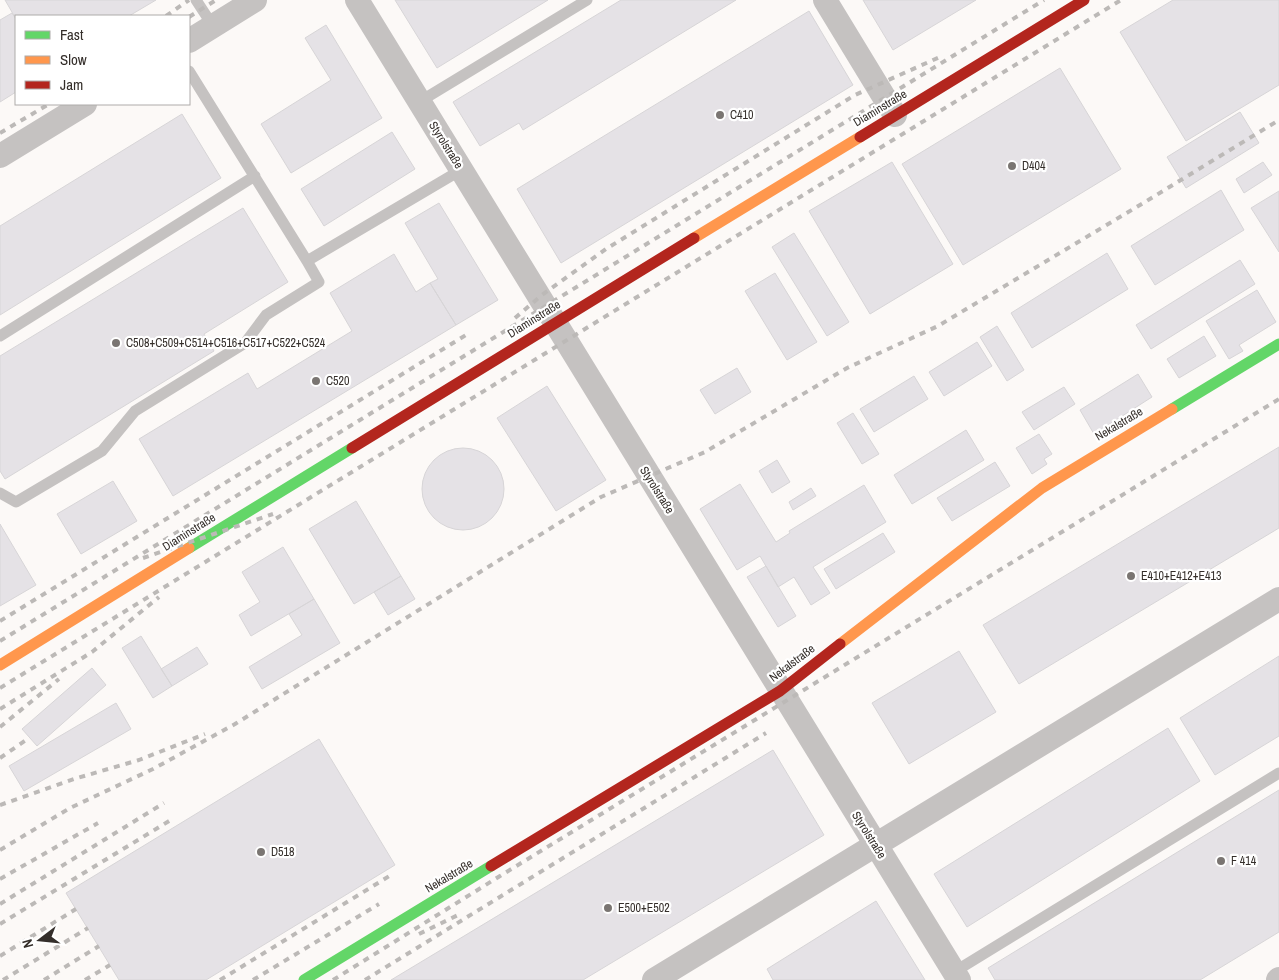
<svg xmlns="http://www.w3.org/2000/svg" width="1279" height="980" font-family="'Archivo Narrow',sans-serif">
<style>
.building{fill:#e5e2e6;stroke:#d7d5d7}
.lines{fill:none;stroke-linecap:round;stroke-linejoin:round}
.lane{stroke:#c5c2c1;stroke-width:11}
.street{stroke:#c5c2c1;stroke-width:24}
.fast{stroke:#63d668;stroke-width:11}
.slow{stroke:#ff974d;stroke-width:11}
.jam{stroke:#b3261e;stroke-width:11}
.rail{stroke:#bcb9b7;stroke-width:4;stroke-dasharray:6 6;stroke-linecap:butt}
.poi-dot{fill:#7a7572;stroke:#fff;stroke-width:2}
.labels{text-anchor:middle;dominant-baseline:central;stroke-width:4.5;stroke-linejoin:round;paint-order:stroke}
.street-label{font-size:12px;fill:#342e2a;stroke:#fff}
.poi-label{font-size:12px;fill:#342e2a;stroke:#fff;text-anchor:start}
</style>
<rect width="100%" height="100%" fill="#fcf9f7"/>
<path class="building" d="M 5,0 L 156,0 L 129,16 L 16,16 L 16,19 Z
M 395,0 L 548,0 L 437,68 Z
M 621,0 L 736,0 L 523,130 L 519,123 L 480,146 L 453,102 Z
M 863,0 L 976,0 L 893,50 Z
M 1173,0 L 1279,0 L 1279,85 L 1186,141 L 1120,32 Z
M 809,11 L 853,85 L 561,263 L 517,189 Z
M 12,13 L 16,19 L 16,92 L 0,102 L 0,20 Z
M 326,25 L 382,118 L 291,173 L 261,124 L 331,80 L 305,38 Z
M 1060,68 L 1121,169 L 963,265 L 902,164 Z
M 1240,112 L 1259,143 L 1186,188 L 1167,157 Z
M 182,114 L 221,178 L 0,315 L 0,226 Z
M 392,132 L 415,169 L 324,226 L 301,189 Z
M 892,162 L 953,264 L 870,314 L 809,211 Z
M 1263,162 L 1272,175 L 1244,193 L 1236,179 Z
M 1221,190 L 1244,230 L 1155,285 L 1131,246 Z
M 1279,191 L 1279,252 L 1251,208 Z
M 439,203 L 498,300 L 456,325 L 430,283 L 438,279 L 405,223 Z
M 243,208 L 288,282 L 204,334 L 214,351 L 5,479 L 0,471 L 0,356 Z
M 794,233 L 849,322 L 827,336 L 772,247 Z
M 1107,253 L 1128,289 L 1032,348 L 1011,313 Z
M 394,254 L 416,292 L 430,283 L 456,325 L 173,496 L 139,439 L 248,373 L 257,389 L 352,331 L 330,293 Z
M 1240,260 L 1255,284 L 1151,349 L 1136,325 Z
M 775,273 L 817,342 L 787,360 L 745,291 Z
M 1257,290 L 1276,322 L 1239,345 L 1243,351 L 1229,359 L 1206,321 Z
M 997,326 L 1024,370 L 1007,381 L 980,337 Z
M 1204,336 L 1216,356 L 1179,378 L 1167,359 Z
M 977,342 L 992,366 L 944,396 L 929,372 Z
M 737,368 L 751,392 L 715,414 L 700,390 Z
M 1138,374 L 1152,397 L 1094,434 L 1080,410 Z
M 914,376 L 928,399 L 874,432 L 860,409 Z
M 547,386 L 606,480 L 556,511 L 497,418 Z
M 1064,387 L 1075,404 L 1034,430 L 1022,412 Z
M 853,413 L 879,454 L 862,464 L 837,423 Z
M 966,430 L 984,460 L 912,504 L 894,475 Z
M 1039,434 L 1052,454 L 1044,459 L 1047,464 L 1032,474 L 1016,448 Z
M 1279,447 L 1279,528 L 1019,684 L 983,625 Z
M422 489a41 41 0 1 1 82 0a41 41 0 1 1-82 0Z
M 777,460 L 790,482 L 772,493 L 759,471 Z
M 995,462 L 1010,486 L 952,521 L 937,498 Z
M 113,481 L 137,521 L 81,554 L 57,514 Z
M 740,484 L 776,542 L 790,533 L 789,531 L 864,485 L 886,522 L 813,567 L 830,593 L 811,605 L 794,577 L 778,587 L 760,556 L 737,570 L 700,509 Z
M 811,488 L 816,496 L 793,510 L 789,502 Z
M 356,501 L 401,576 L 354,604 L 309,529 Z
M 0,524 L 36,585 L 0,606 Z
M 883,533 L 895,552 L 836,589 L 824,569 Z
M 283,547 L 314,599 L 251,636 L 239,615 L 260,602 L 242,572 Z
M 766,566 L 796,616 L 778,627 L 747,577 Z
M 401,576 L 415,599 L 388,615 L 374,592 Z
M 314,599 L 340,643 L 262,689 L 249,667 L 302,635 L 289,614 Z
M 141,636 L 172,686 L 153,698 L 122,648 Z
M 197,647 L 208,664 L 172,686 L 161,669 Z
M 959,651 L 996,712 L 909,764 L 872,703 Z
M 1279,656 L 1279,736 L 1215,775 L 1180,718 Z
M 92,668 L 106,685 L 37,746 L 22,729 Z
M 116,703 L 131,729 L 24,791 L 9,766 Z
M 1168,728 L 1200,781 L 967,927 L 934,874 Z
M 319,739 L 395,865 L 206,980 L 119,980 L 66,893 Z
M 773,750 L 824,835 L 583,980 L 391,980 Z
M 1279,790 L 1279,932 L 1200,980 L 995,980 L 988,968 Z
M 876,901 L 925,980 L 773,980 L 767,969 Z"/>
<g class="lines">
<path class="lane" d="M 196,0 L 213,26
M 189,71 L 307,261 L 461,170
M 419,102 L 587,0
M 0,336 L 255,176
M 0,493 L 16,502 L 102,451 L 135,411 L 245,343 L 266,315 L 319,282 L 307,261
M 954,972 L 1279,773"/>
<path class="street" d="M 357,0 L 959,980
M 825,0 L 895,115
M 189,41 L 255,0
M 0,156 L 85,104
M 654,980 L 1279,599
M 1278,980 L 1279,979"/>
<path class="fast" d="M 1172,409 L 1279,344
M 189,548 L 352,448
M 304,980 L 491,866"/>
<path class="slow" d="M 694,238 L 860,137
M 840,644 L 1042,488 L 1172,409
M 0,665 L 189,548"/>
<path class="jam" d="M 860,137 L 1084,0
M 352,448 L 694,238
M 491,866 L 780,691 L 840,644"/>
<path class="rail" d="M 166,16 L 189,0
M 189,17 L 216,0
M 0,133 L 49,104
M 515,318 L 542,295 L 606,249 L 855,95 L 942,56
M 143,558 L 273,514
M 0,621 L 466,335
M 0,641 L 1044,0
M 0,688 L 1121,0
M 0,709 L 92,652 L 159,597
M 0,727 L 59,679
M 0,758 L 29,738
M 0,805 L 74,779 L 139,760 L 205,734
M 0,850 L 70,808 L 153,769 L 235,724 L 601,497 L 705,452 L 847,368 L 938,326 L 1140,205 L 1279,120
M 0,879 L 98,823
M 0,904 L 164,803
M 0,924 L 174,818
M 419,934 L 460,914
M 0,956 L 76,909
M 3,980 L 88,928
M 44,980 L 99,946
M 85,980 L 110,965
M 220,980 L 391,875
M 253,980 L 379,904
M 333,980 L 500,876 L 1279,399
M 365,980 L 766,733"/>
</g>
<g class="poi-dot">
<circle cx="720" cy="115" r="5"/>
<circle cx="1012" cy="166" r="5"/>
<circle cx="116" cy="343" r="5"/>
<circle cx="316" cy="381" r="5"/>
<circle cx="1131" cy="576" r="5"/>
<circle cx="261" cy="852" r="5"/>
<circle cx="1221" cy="861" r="5"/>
<circle cx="608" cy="908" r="5"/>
</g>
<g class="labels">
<g class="street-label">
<text transform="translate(880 108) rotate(-31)">Diaminstraße</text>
<text transform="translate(446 145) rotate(58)">Styrolstraße</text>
<text transform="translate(534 319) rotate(-32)">Diaminstraße</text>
<text transform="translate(1119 424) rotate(-31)">Nekalstraße</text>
<text transform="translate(657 490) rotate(58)">Styrolstraße</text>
<text transform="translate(189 532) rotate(-32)">Diaminstraße</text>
<text transform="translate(792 663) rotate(-37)">Nekalstraße</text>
<text transform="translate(869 835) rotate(58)">Styrolstraße</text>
<text transform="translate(449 876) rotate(-31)">Nekalstraße</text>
</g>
<g class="poi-label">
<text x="730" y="115">C410</text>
<text x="1022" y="166">D404</text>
<text x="126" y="343">C508+C509+C514+C516+C517+C522+C524</text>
<text x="326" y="381">C520</text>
<text x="1141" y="576">E410+E412+E413</text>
<text x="271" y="852">D518</text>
<text x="1231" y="861">F 414</text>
<text x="618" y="908">E500+E502</text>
</g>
</g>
<rect x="15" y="15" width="175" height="90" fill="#ffffff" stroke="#aeabaa"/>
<rect x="25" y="31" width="25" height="8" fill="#63d668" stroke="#aeabaa"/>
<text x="60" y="40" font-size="15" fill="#342e2a">Fast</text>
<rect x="25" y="56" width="25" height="8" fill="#ff974d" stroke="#aeabaa"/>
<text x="60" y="65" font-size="15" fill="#342e2a">Slow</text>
<rect x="25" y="81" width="25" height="8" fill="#b3261e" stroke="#aeabaa"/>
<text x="60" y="90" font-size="15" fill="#342e2a">Jam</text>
<g transform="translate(40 940) rotate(254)" stroke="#ffffff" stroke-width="4" paint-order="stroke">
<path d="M0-4L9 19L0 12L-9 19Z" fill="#342e2a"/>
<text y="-8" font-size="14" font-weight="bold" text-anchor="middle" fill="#342e2a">N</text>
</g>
</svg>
